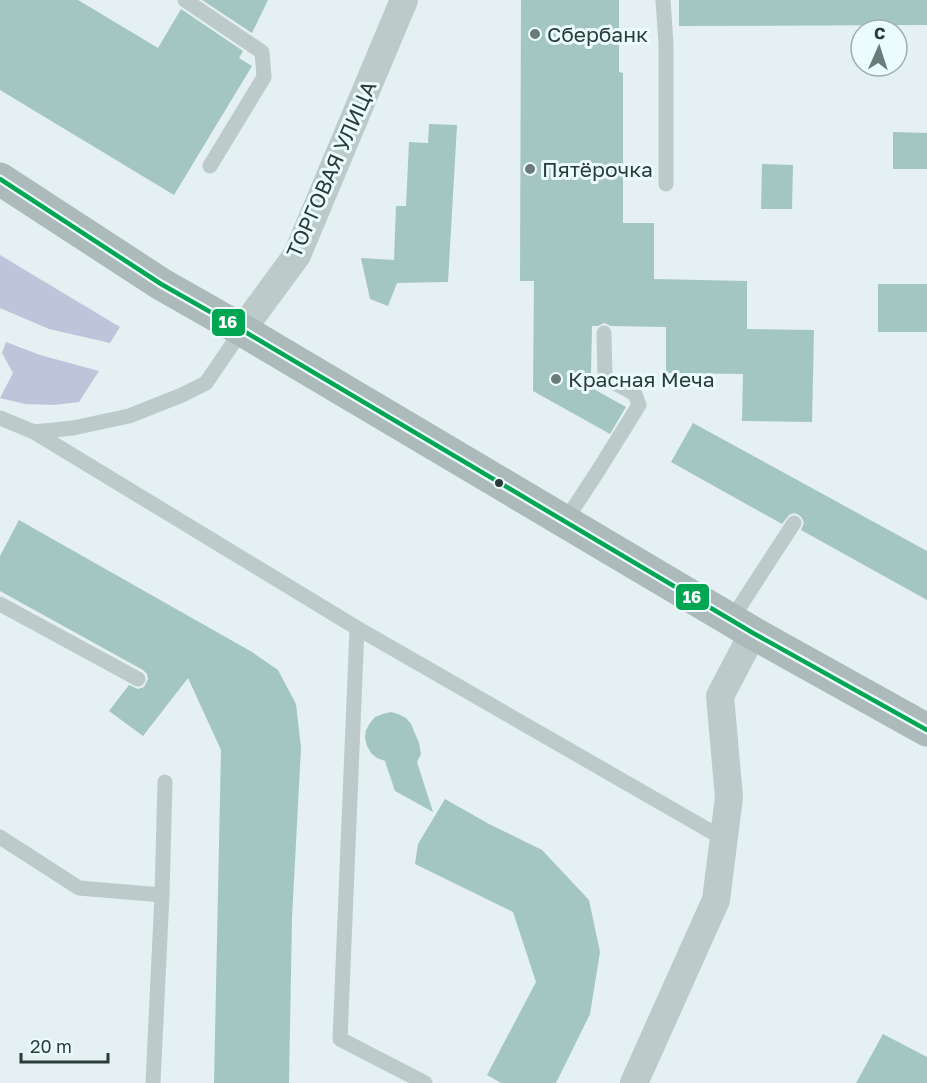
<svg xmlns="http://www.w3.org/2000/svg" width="927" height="1083" font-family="'Golos Text',sans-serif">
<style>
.green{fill:#bcc5da}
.building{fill:#a4c6c0}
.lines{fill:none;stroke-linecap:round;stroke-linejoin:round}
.service{stroke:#bccaca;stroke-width:15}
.minor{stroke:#bccaca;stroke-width:28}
.secondary{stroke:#acbaba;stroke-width:33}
.bus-1-casing{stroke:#ecfbfc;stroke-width:9}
.bus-1{stroke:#00a651;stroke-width:4.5}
.poi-dot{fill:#6a7b79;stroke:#ecfbfc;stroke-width:2}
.bus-dot{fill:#293c39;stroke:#ecfbfc;stroke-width:2}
.labels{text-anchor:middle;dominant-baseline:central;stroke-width:6;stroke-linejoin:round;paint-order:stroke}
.poi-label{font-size:21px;fill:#293c39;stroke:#ecfbfc;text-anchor:start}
.street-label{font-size:21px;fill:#293c39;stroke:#ecfbfc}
.line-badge{stroke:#ecfbfc;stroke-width:2}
.badge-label{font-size:16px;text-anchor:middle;font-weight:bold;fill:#fff}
</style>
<rect width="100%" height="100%" fill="#e4f0f1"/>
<path class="green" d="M 0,255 L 120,327 L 110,343 L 49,329 L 0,308 Z
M 6,342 L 40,355 L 99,371 L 79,402 L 54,405 L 25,404 L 0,398 L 13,373 L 2,353 Z"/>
<path class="building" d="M 0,0 L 78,0 L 158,48 L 181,9 L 243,51 L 239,58 L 252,66 L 174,195 L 0,90 Z
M 202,0 L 268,0 L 252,33 Z
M 521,0 L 619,0 L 619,72 L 623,73 L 623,223 L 654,223 L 654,279 L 747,281 L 747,329 L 814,330 L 812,422 L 742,421 L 743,374 L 666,373 L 666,327 L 611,326 L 604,323 L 598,326 L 592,326 L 591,373 L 565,373 L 626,407 L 610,434 L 533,391 L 534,281 L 520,281 Z
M 679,0 L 927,0 L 927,25 L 679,26 Z
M 429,124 L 457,125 L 448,282 L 397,283 L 388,306 L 370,299 L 361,258 L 394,260 L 396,206 L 406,206 L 409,142 L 428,143 Z
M 893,132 L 927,133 L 927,169 L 893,169 Z
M 762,164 L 793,165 L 792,209 L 761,209 Z
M 878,284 L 927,284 L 927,332 L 878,332 Z
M 693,423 L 927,551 L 927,600 L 801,530 L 804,523 L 802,518 L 799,515 L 794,513 L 789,515 L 782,524 L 671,462 Z
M 19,520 L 252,652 L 278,670 L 296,704 L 301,748 L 292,918 L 289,1083 L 214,1083 L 221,750 L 188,678 L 143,736 L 109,711 L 129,685 L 138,689 L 144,687 L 148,679 L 147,674 L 143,670 L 0,591 L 0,556 Z
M 391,712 L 398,714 L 406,718 L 411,724 L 419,743 L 421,754 L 417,762 L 433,812 L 395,791 L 385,761 L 377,758 L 371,753 L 367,746 L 365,738 L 366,730 L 370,723 L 375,717 L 383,714 Z
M 445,799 L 489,824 L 542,850 L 589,900 L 600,952 L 590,1014 L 556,1083 L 501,1083 L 487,1075 L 536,982 L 513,912 L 415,864 L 418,844 Z
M 883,1034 L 927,1057 L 927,1083 L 856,1083 Z"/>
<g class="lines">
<path class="service" d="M 185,0 L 262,52 L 264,77 L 210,166
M 663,0 L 666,44 L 666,184
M 0,418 L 34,432 L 73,428 L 129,416 L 182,395 L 206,383 L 242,330
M 34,432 L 357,628 L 724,839
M 565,521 L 596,474 L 639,405 L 635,394 L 605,378 L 604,333
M 0,604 L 138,679
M 731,620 L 794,523
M 357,628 L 340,1039 L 425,1083
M 0,837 L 79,888 L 162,895
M 153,1083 L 162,895 L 165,782"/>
<path class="minor" d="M 242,330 L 297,255 L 404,0
M 634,1083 L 716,900 L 729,797 L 720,696 L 753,633"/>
<path class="secondary" d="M 0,179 L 161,284 L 242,330 L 753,633 L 927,730"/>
<g class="bus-1-casing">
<path id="bus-1" d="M 0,179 L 161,284 L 242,330 L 753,633 L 927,730"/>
</g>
<use href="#bus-1" class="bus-1"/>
</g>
<g class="poi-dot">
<circle cx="535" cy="34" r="6"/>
<circle cx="530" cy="169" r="6"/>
<circle cx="556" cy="379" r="6"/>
</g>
<circle class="bus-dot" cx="499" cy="483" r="5"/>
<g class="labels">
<g class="poi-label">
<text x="547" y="34">Сбербанк</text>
<text x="542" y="169">Пятёрочка</text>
<text x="568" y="379">Красная Меча</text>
</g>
<g class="street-label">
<text transform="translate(331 169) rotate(-66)">ТОРГОВАЯ УЛИЦА</text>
</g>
</g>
<g class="line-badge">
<rect x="211" y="308" width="35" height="29" rx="6" fill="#00a651"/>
<rect x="675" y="583" width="35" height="28" rx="6" fill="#00a651"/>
</g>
<g class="badge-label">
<text x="228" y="328">16</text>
<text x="692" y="603">16</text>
</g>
<g transform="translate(879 48) rotate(3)"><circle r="28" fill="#ecfbfc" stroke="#9eafae" stroke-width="1.5"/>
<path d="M0-4.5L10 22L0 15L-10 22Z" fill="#6a7b79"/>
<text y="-9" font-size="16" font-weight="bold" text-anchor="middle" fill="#293c39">С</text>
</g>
<path d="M21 1053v9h87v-9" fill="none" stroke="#293c39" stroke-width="3"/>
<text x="30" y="1053" font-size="18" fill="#293c39" stroke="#ecfbfc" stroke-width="4.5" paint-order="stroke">20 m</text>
</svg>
